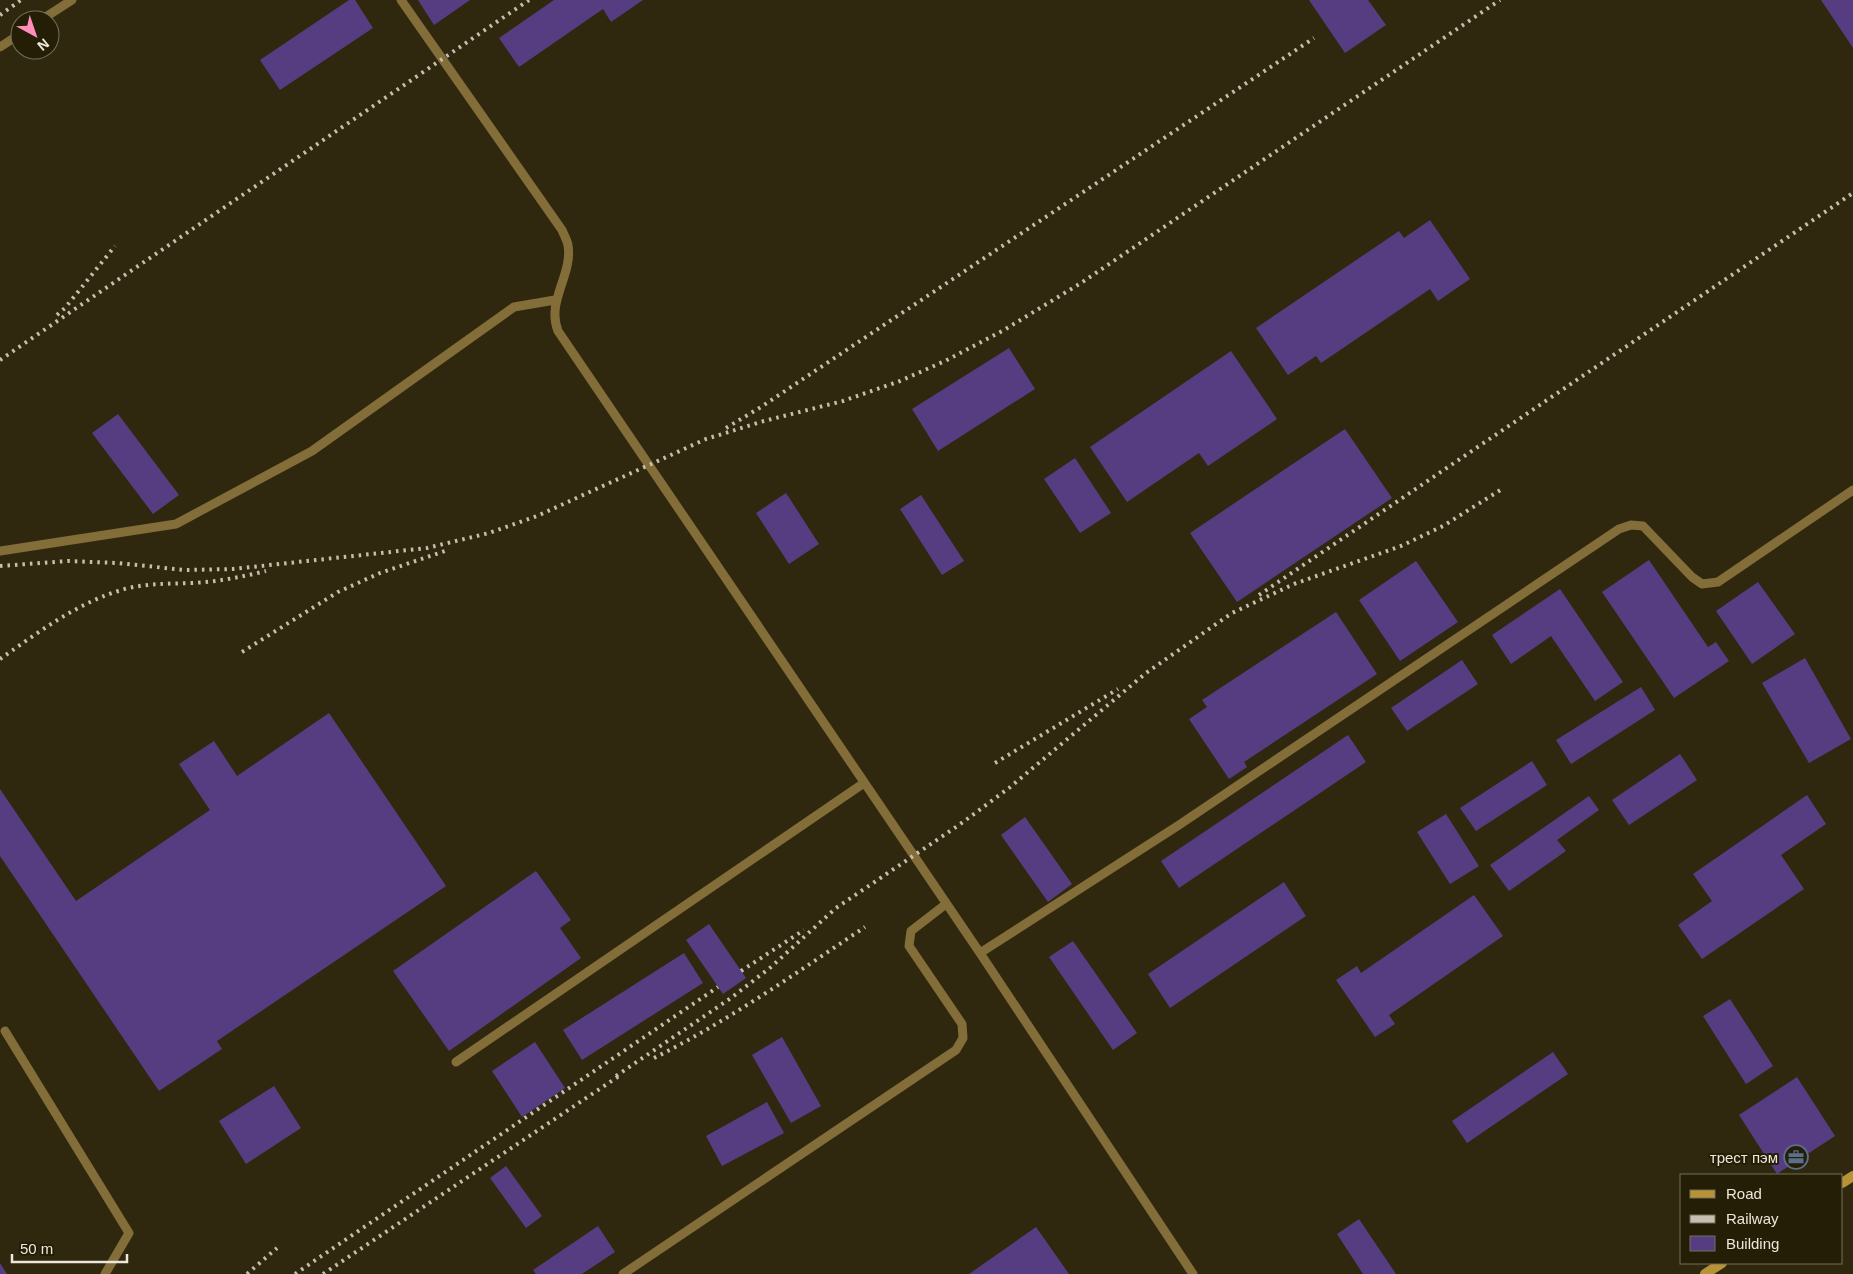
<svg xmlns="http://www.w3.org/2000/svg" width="1853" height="1274" font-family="Helvetica,sans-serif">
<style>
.building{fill:#563d81}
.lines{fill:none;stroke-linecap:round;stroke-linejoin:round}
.lane{stroke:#836d38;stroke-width:9}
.secondary{stroke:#b79338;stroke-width:10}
.rail{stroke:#c4bfae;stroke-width:4;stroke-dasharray:2.5 5;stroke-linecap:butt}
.labels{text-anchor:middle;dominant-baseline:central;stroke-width:4;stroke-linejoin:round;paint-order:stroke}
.poi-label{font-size:15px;fill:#ece7d8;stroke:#251e06;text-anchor:end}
</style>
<rect width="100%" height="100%" fill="#2f280f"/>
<path class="building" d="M 349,0 L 355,0 L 373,28 L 280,90 L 260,60 Z
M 418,0 L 470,0 L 434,25 Z
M 554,0 L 643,0 L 611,22 L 603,9 L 519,67 L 499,38 Z
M 1309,0 L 1368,0 L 1386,25 L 1345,53 Z
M 1821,0 L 1853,0 L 1853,48 Z
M 1430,220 L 1470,279 L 1438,301 L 1430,289 L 1321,363 L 1316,356 L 1288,375 L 1256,328 L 1399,231 L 1404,238 Z
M 1009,348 L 1035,389 L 938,451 L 912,409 Z
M 1231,351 L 1277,419 L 1208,466 L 1199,453 L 1127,502 L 1090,447 Z
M 118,414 L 179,495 L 153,514 L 92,433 Z
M 1345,429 L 1392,498 L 1237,602 L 1190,533 Z
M 1075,458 L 1111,513 L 1080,533 L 1044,479 Z
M 786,493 L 819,544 L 789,564 L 756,513 Z
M 921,495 L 964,561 L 942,575 L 900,509 Z
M 1649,560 L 1708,647 L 1716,642 L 1729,661 L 1674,698 L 1602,592 Z
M 1416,561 L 1458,622 L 1400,661 L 1359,600 Z
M 1758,582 L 1795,634 L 1752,664 L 1716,611 Z
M 1560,589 L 1623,682 L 1595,701 L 1551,636 L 1511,664 L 1492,635 Z
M 1336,612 L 1377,674 L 1244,762 L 1247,767 L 1229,779 L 1189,719 L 1207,707 L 1202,700 Z
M 1805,658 L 1851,739 L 1809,763 L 1762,683 Z
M 1462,660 L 1478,684 L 1407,731 L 1391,708 Z
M 1641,687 L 1655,710 L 1571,764 L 1556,740 Z
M 329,713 L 446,886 L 217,1041 L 222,1049 L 159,1091 L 0,856 L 0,789 L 76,901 L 210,810 L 179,764 L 214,741 L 237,776 Z
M 1348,735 L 1366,762 L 1179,888 L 1161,861 Z
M 1680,754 L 1697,780 L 1629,825 L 1612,800 Z
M 1532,761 L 1547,785 L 1476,831 L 1460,808 Z
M 1807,795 L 1826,824 L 1781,855 L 1804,889 L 1702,959 L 1678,925 L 1712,901 L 1693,874 Z
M 1589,796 L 1599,810 L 1557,840 L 1566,851 L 1509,891 L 1490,865 Z
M 1446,814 L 1479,866 L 1450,884 L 1417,832 Z
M 1025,817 L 1072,884 L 1048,902 L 1001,835 Z
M 536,871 L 571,920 L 560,928 L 581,958 L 449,1051 L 393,971 Z
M 1284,882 L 1306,916 L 1170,1008 L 1148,974 Z
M 1474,895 L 1503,936 L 1389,1015 L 1395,1024 L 1375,1037 L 1336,980 L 1357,966 L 1361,973 Z
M 709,924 L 746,978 L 723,994 L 686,940 Z
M 1073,941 L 1137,1033 L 1113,1050 L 1049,957 Z
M 684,953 L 703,983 L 582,1060 L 563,1030 Z
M 1730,999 L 1773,1066 L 1746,1084 L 1703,1016 Z
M 782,1037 L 821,1106 L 791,1123 L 752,1055 Z
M 535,1042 L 565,1088 L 522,1117 L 492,1071 Z
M 1553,1052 L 1568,1074 L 1467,1143 L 1452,1121 Z
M 1797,1077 L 1835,1136 L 1777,1174 L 1739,1115 Z
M 274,1086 L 301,1128 L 246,1164 L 219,1121 Z
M 767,1102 L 784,1133 L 722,1166 L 706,1136 Z
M 506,1166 L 542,1216 L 526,1228 L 490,1178 Z
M 1359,1219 L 1396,1274 L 1363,1274 L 1337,1234 Z
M 598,1226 L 615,1252 L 582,1274 L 536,1274 L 533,1270 Z
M 1036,1227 L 1069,1274 L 969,1274 Z
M 0,1263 L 7,1274 L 0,1274 Z"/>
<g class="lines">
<path class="lane" d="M 401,0 L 562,230 C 564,235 567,240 568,245 C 573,275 546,301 558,331 L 980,953 L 1193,1274
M 41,20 L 72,0
M 0,47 L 20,34
M 0,551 L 176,524 L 312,451 L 514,307 L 555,300
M 980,953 L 1179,825 L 1619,529 L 1631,525 L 1643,526 L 1692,577 L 1702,584 L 1718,582 L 1853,490
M 5,1031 L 129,1233 L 105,1274
M 456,1062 L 864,783
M 623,1274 L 956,1050 L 963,1038 L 962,1024 L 909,946 L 911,931 L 946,904"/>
<path class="secondary" d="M 1842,1183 L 1853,1176
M 1705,1274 L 1722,1263"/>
<path class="rail" d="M 0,15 L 21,0
M 57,315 L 65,308 L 115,246
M 0,360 L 529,0
M 726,428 L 761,407 L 1314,38
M 0,566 L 68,561 L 117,563 L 185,570 L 233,569 L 427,548 L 489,533 L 537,516 L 706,439 L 764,421 L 843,401 L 900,381 L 945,361 L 1004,330 L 1081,283 L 1500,0
M 1259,595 L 1853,193
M 242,652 L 338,592 L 380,573 L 448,550
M 0,659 C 36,634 73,606 115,592 C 140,583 165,584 191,583 C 217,582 241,577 266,571
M 995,763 L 1118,689
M 741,971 L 804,930
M 654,1058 C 728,1021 796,973 865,927
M 616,1076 L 731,998 L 771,967 L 836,908 L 959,825 L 1009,788 L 1146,673 L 1232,613 L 1294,584 L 1401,546 L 1443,526 L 1502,489
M 247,1274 L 277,1248
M 295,1274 L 718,987
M 323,1274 L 622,1074"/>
</g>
<defs>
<g id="office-ring" transform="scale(1.25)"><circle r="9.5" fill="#251e06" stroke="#5c6f8a" stroke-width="1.5"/><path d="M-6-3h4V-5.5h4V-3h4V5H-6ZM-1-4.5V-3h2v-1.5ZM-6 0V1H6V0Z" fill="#5c6f8a"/></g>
</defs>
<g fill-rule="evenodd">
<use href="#office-ring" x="1796" y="1157"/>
</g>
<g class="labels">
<g class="poi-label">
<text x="1778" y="1157">трест пэм</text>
</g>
</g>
<rect x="1680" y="1174" width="162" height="90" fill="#251e06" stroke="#756e5a"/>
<rect x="1690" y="1190" width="25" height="8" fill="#b79338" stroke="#756e5a"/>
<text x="1726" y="1199" font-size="15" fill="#ece7d8">Road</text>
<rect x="1690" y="1215" width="25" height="8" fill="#c4bfae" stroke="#756e5a"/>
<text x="1726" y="1224" font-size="15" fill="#ece7d8">Railway</text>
<rect x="1690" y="1236" width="25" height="15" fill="#563d81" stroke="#756e5a"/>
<text x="1726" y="1249" font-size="15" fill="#ece7d8">Building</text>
<g transform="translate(35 35) rotate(140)"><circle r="24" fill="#251e06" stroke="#756e5a"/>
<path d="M0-4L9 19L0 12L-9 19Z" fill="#ff8eb9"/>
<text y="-8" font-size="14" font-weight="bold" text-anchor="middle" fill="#ece7d8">N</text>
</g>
<path d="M12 1254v8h115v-8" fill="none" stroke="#ece7d8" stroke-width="2.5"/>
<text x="20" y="1254" font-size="15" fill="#ece7d8" stroke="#251e06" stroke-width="4" paint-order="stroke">50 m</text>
</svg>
